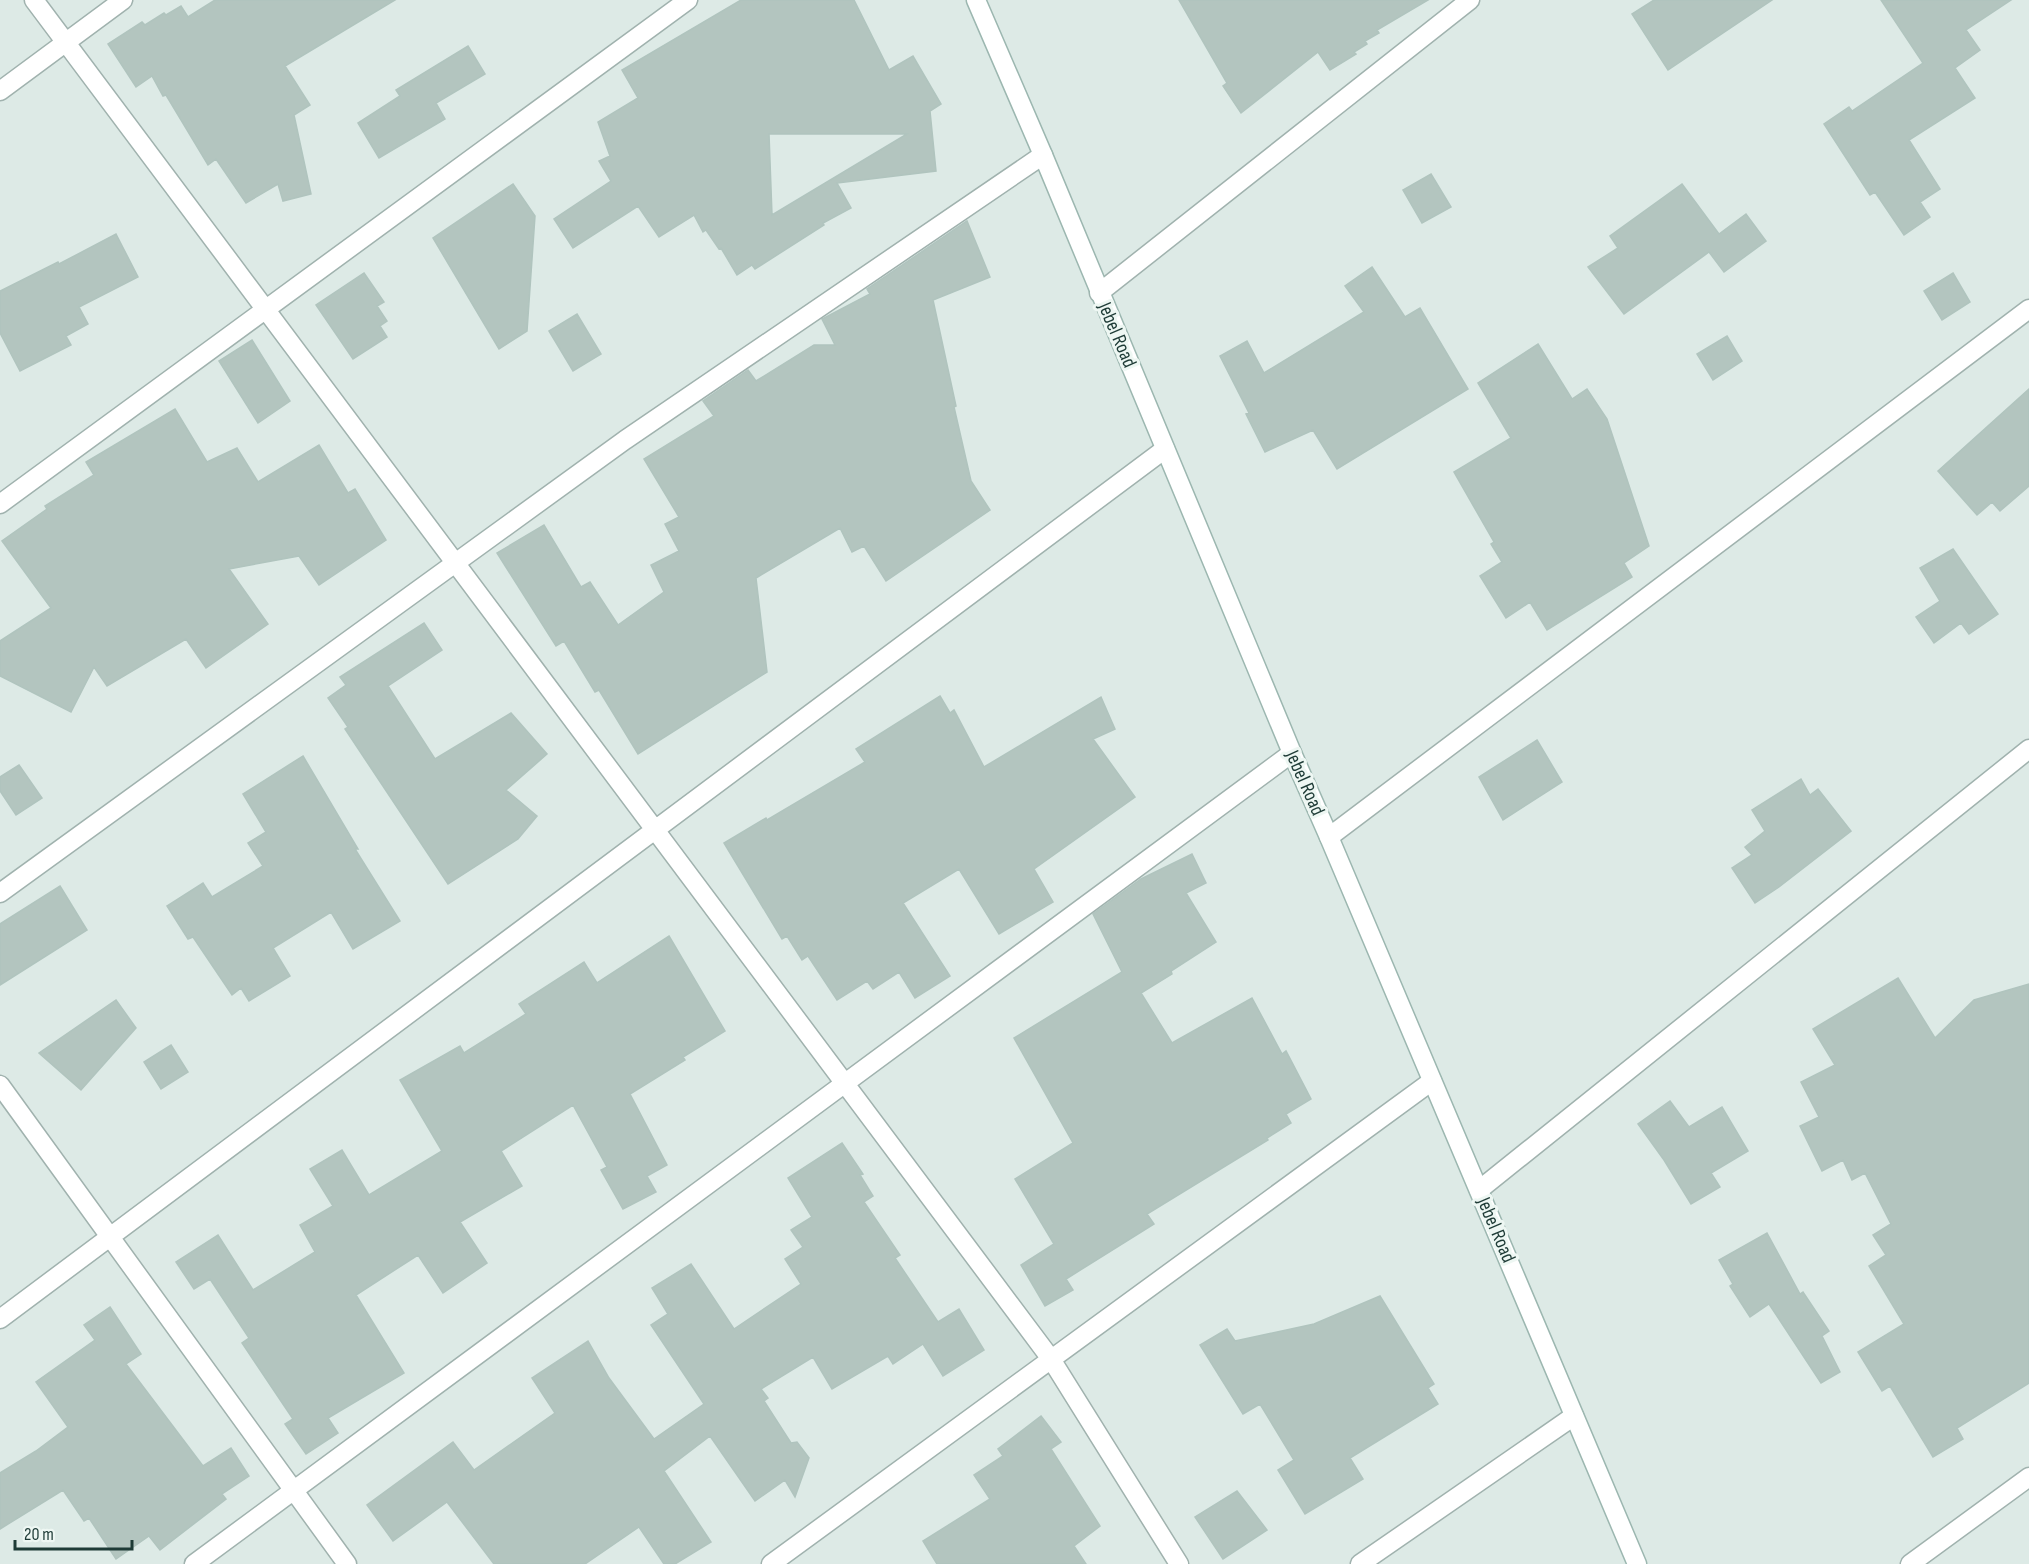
<svg xmlns="http://www.w3.org/2000/svg" width="2029" height="1564" font-family="'Sofia Sans Condensed',sans-serif">
<style>
.building{fill:#b3c5bf;stroke:#b0c4be;stroke-width:1.5;fill-rule:evenodd}
.lines{fill:none;stroke-linecap:round;stroke-linejoin:round}
.minor-casing{stroke:#a0b2ae;stroke-width:21}
.secondary-casing{stroke:#9cb7b0;stroke-width:21}
.minor{stroke:#fff;stroke-width:18}
.secondary{stroke:#fff;stroke-width:18}
.labels{text-anchor:middle;dominant-baseline:central;stroke-width:6;stroke-linejoin:round;paint-order:stroke}
.street-label{font-size:20px;fill:#1e3b36;stroke:#eef7f3}
</style>
<rect width="100%" height="100%" fill="#ddeae6"/>
<path class="building" d="M 215,0 L 395,0 L 285,66 L 310,105 L 294,115 L 311,194 L 283,201 L 278,184 L 246,203 L 216,159 L 208,165 L 166,95 L 163,96 L 152,76 L 136,87 L 108,44 L 142,22 L 145,25 L 164,13 L 166,15 L 181,6 L 188,17 Z
M 741,0 L 854,0 L 889,70 L 913,56 L 941,104 L 930,111 L 936,171 L 837,183 L 851,208 L 823,223 L 824,225 L 755,269 L 752,265 L 737,275 L 721,248 L 719,249 L 706,230 L 703,232 L 694,215 L 659,237 L 638,206 L 573,248 L 554,219 L 611,181 L 599,161 L 610,156 L 598,122 L 638,98 L 622,70 ZM 769,134 L 907,134 L 772,215 Z
M 1179,0 L 1428,0 L 1377,30 L 1379,33 L 1365,41 L 1367,44 L 1354,52 L 1356,54 L 1330,70 L 1318,52 L 1241,113 L 1223,86 L 1227,83 Z
M 1654,0 L 1772,0 L 1668,70 L 1632,14 Z
M 1881,0 L 2011,0 L 1966,30 L 1980,50 L 1955,68 L 1975,98 L 1909,140 L 1940,189 L 1920,202 L 1930,217 L 1904,235 L 1875,192 L 1870,195 L 1824,124 L 1849,107 L 1852,111 L 1923,63 Z
M 468,46 L 485,74 L 436,103 L 445,119 L 379,158 L 358,123 L 400,96 L 396,90 Z
M 1431,174 L 1451,207 L 1422,223 L 1403,190 Z
M 513,184 L 535,216 L 527,331 L 499,349 L 433,238 Z
M 1682,184 L 1719,234 L 1746,214 L 1766,241 L 1724,272 L 1709,252 L 1624,314 L 1588,267 L 1618,248 L 1610,236 Z
M 967,221 L 990,277 L 933,300 L 956,406 L 954,407 L 971,481 L 990,510 L 886,581 L 864,546 L 852,552 L 840,528 L 756,578 L 767,672 L 638,754 L 599,690 L 595,692 L 564,641 L 556,646 L 497,553 L 544,525 L 581,587 L 590,582 L 618,625 L 664,592 L 651,565 L 679,551 L 665,524 L 679,517 L 644,459 L 714,416 L 703,401 L 748,370 L 756,381 L 814,345 L 835,345 L 822,319 L 870,294 L 867,289 Z
M 116,234 L 138,277 L 79,307 L 88,324 L 66,336 L 71,345 L 20,371 L 0,333 L 0,291 L 58,262 L 59,264 Z
M 1372,267 L 1405,317 L 1420,308 L 1468,389 L 1337,469 L 1313,430 L 1265,452 L 1246,414 L 1249,413 L 1220,356 L 1247,341 L 1264,373 L 1364,312 L 1345,286 Z
M 364,273 L 384,302 L 377,306 L 387,321 L 380,326 L 387,337 L 353,359 L 316,305 Z
M 1953,273 L 1970,302 L 1942,320 L 1924,291 Z
M 577,314 L 601,354 L 573,371 L 549,331 Z
M 1727,336 L 1742,361 L 1713,380 L 1697,354 Z
M 252,340 L 290,401 L 258,423 L 219,361 Z
M 1538,344 L 1572,399 L 1587,389 L 1607,419 L 1649,546 L 1624,563 L 1632,577 L 1547,630 L 1530,602 L 1506,618 L 1480,576 L 1502,562 L 1491,544 L 1494,542 L 1454,472 L 1511,438 L 1478,383 Z
M 2029,389 L 2029,486 L 2000,511 L 1992,502 L 1977,515 L 1938,471 Z
M 175,409 L 207,462 L 237,448 L 258,482 L 319,445 L 348,493 L 355,489 L 386,540 L 319,585 L 299,556 L 229,569 L 268,624 L 206,668 L 186,639 L 107,686 L 94,667 L 71,712 L 0,676 L 0,641 L 51,608 L 2,541 L 47,509 L 45,506 L 94,475 L 86,462 Z
M 1953,549 L 1998,614 L 1969,634 L 1961,623 L 1934,643 L 1916,617 L 1940,601 L 1920,568 Z
M 424,623 L 442,650 L 388,686 L 435,759 L 511,713 L 547,754 L 506,790 L 537,816 L 518,839 L 448,884 L 345,729 L 348,727 L 328,698 L 346,685 L 340,677 Z
M 940,696 L 950,713 L 954,710 L 984,767 L 1101,697 L 1115,729 L 1093,739 L 1135,797 L 1034,869 L 1053,902 L 999,934 L 959,869 L 903,903 L 950,976 L 915,998 L 899,972 L 873,989 L 867,981 L 837,1000 L 808,956 L 802,960 L 787,936 L 782,939 L 724,843 L 766,818 L 767,820 L 865,762 L 856,749 Z
M 1537,740 L 1562,782 L 1503,820 L 1479,777 Z
M 303,756 L 358,849 L 355,849 L 400,921 L 353,949 L 331,912 L 273,948 L 290,976 L 249,1001 L 241,988 L 232,995 L 193,937 L 188,939 L 167,906 L 203,883 L 212,897 L 263,866 L 248,843 L 266,832 L 243,794 Z
M 19,765 L 42,798 L 16,815 L 0,791 L 0,777 Z
M 1801,779 L 1810,795 L 1818,789 L 1851,831 L 1779,887 L 1755,903 L 1732,868 L 1752,855 L 1745,847 L 1765,831 L 1752,810 Z
M 1192,854 L 1206,883 L 1186,893 L 1216,942 L 1171,971 L 1172,974 L 1141,993 L 1172,1043 L 1252,998 L 1282,1054 L 1286,1051 L 1311,1099 L 1286,1114 L 1291,1123 L 1267,1138 L 1268,1140 L 1147,1214 L 1154,1224 L 1066,1279 L 1073,1290 L 1045,1306 L 1021,1265 L 1054,1244 L 1015,1179 L 1073,1143 L 1014,1038 L 1122,972 L 1093,914 L 1141,879 Z
M 60,886 L 87,930 L 0,985 L 0,924 Z
M 669,936 L 725,1031 L 683,1057 L 685,1060 L 630,1094 L 667,1165 L 647,1176 L 656,1192 L 623,1209 L 601,1170 L 607,1167 L 573,1105 L 501,1151 L 522,1186 L 460,1222 L 487,1263 L 443,1293 L 418,1255 L 356,1295 L 404,1373 L 328,1418 L 338,1433 L 306,1454 L 285,1424 L 293,1419 L 242,1343 L 249,1338 L 210,1279 L 194,1289 L 176,1262 L 218,1235 L 253,1290 L 315,1252 L 300,1225 L 333,1206 L 310,1169 L 342,1150 L 369,1195 L 442,1151 L 400,1080 L 460,1046 L 464,1053 L 526,1014 L 519,1004 L 584,962 L 597,983 Z
M 1898,978 L 1935,1038 L 1974,1000 L 2029,984 L 2029,1383 L 1957,1428 L 1963,1439 L 1933,1457 L 1890,1386 L 1882,1391 L 1858,1352 L 1904,1324 L 1869,1266 L 1886,1255 L 1873,1235 L 1891,1224 L 1865,1173 L 1852,1180 L 1843,1160 L 1822,1171 L 1800,1126 L 1819,1117 L 1801,1082 L 1835,1065 L 1813,1029 Z
M 116,1000 L 136,1028 L 81,1090 L 39,1053 Z
M 171,1045 L 188,1072 L 161,1089 L 144,1062 Z
M 1670,1101 L 1689,1127 L 1722,1107 L 1748,1151 L 1711,1173 L 1720,1187 L 1691,1204 L 1664,1160 L 1638,1124 Z
M 842,1143 L 863,1174 L 860,1175 L 873,1196 L 864,1202 L 900,1255 L 895,1258 L 938,1322 L 959,1309 L 984,1350 L 943,1376 L 923,1344 L 893,1364 L 888,1356 L 832,1389 L 813,1357 L 761,1389 L 768,1398 L 764,1401 L 791,1443 L 797,1442 L 809,1458 L 795,1497 L 785,1480 L 755,1501 L 710,1436 L 664,1471 L 711,1542 L 675,1564 L 664,1564 L 639,1527 L 585,1564 L 494,1564 L 447,1502 L 393,1541 L 367,1505 L 453,1442 L 474,1470 L 555,1413 L 532,1378 L 588,1341 L 609,1378 L 654,1439 L 704,1404 L 651,1325 L 668,1314 L 652,1288 L 691,1264 L 734,1329 L 801,1284 L 785,1259 L 803,1247 L 791,1230 L 812,1217 L 788,1178 Z
M 1767,1233 L 1800,1294 L 1803,1292 L 1829,1331 L 1822,1336 L 1840,1372 L 1821,1383 L 1769,1304 L 1750,1317 L 1730,1286 L 1733,1284 L 1719,1260 Z
M 1380,1296 L 1434,1384 L 1428,1388 L 1438,1404 L 1350,1458 L 1363,1479 L 1305,1514 L 1278,1470 L 1294,1460 L 1260,1404 L 1243,1414 L 1200,1345 L 1227,1329 L 1235,1341 L 1314,1324 Z
M 110,1307 L 141,1354 L 126,1364 L 203,1466 L 231,1448 L 249,1476 L 222,1494 L 226,1499 L 160,1550 L 149,1536 L 116,1559 L 89,1518 L 84,1521 L 63,1490 L 0,1529 L 0,1473 L 36,1451 L 68,1427 L 36,1382 L 95,1340 L 84,1325 Z
M 1041,1416 L 1061,1442 L 1051,1449 L 1100,1526 L 1074,1546 L 1086,1564 L 937,1564 L 923,1541 L 990,1499 L 974,1475 L 1003,1456 L 998,1449 Z
M 1237,1491 L 1267,1530 L 1223,1559 L 1195,1517 Z"/>
<g class="lines">
<g class="minor-casing">
<path id="minor" d="M 34,0 L 1051,1359 L 1179,1564
M 0,91 L 123,0
M 1099,293 L 1470,0
M 0,504 L 688,0
M 1329,837 L 2029,309
M 0,893 L 625,440 L 1043,155
M 0,1085 L 347,1564
M 1479,1190 L 2029,749
M 0,1319 L 1165,449
M 194,1564 L 1292,753
M 771,1564 L 1432,1081
M 1360,1564 L 1574,1416
M 1910,1564 L 2029,1477"/>
</g>
<g class="secondary-casing">
<path id="secondary" d="M 976,0 L 1043,155 L 1292,753 L 1329,837 L 1637,1564"/>
</g>
<use href="#minor" class="minor"/>
<use href="#secondary" class="secondary"/>
</g>
<g class="labels">
<g class="street-label">
<text transform="translate(1117 335) rotate(67)">Jebel Road</text>
<text transform="translate(1305 783) rotate(66)">Jebel Road</text>
<text transform="translate(1496 1230) rotate(67)">Jebel Road</text>
</g>
</g>
<path d="M15 1540v9h117v-9" fill="none" stroke="#1e3b36" stroke-width="3"/>
<text x="24" y="1540" font-size="18" fill="#1e3b36" stroke="#eef7f3" stroke-width="4.5" paint-order="stroke">20 m</text>
</svg>
